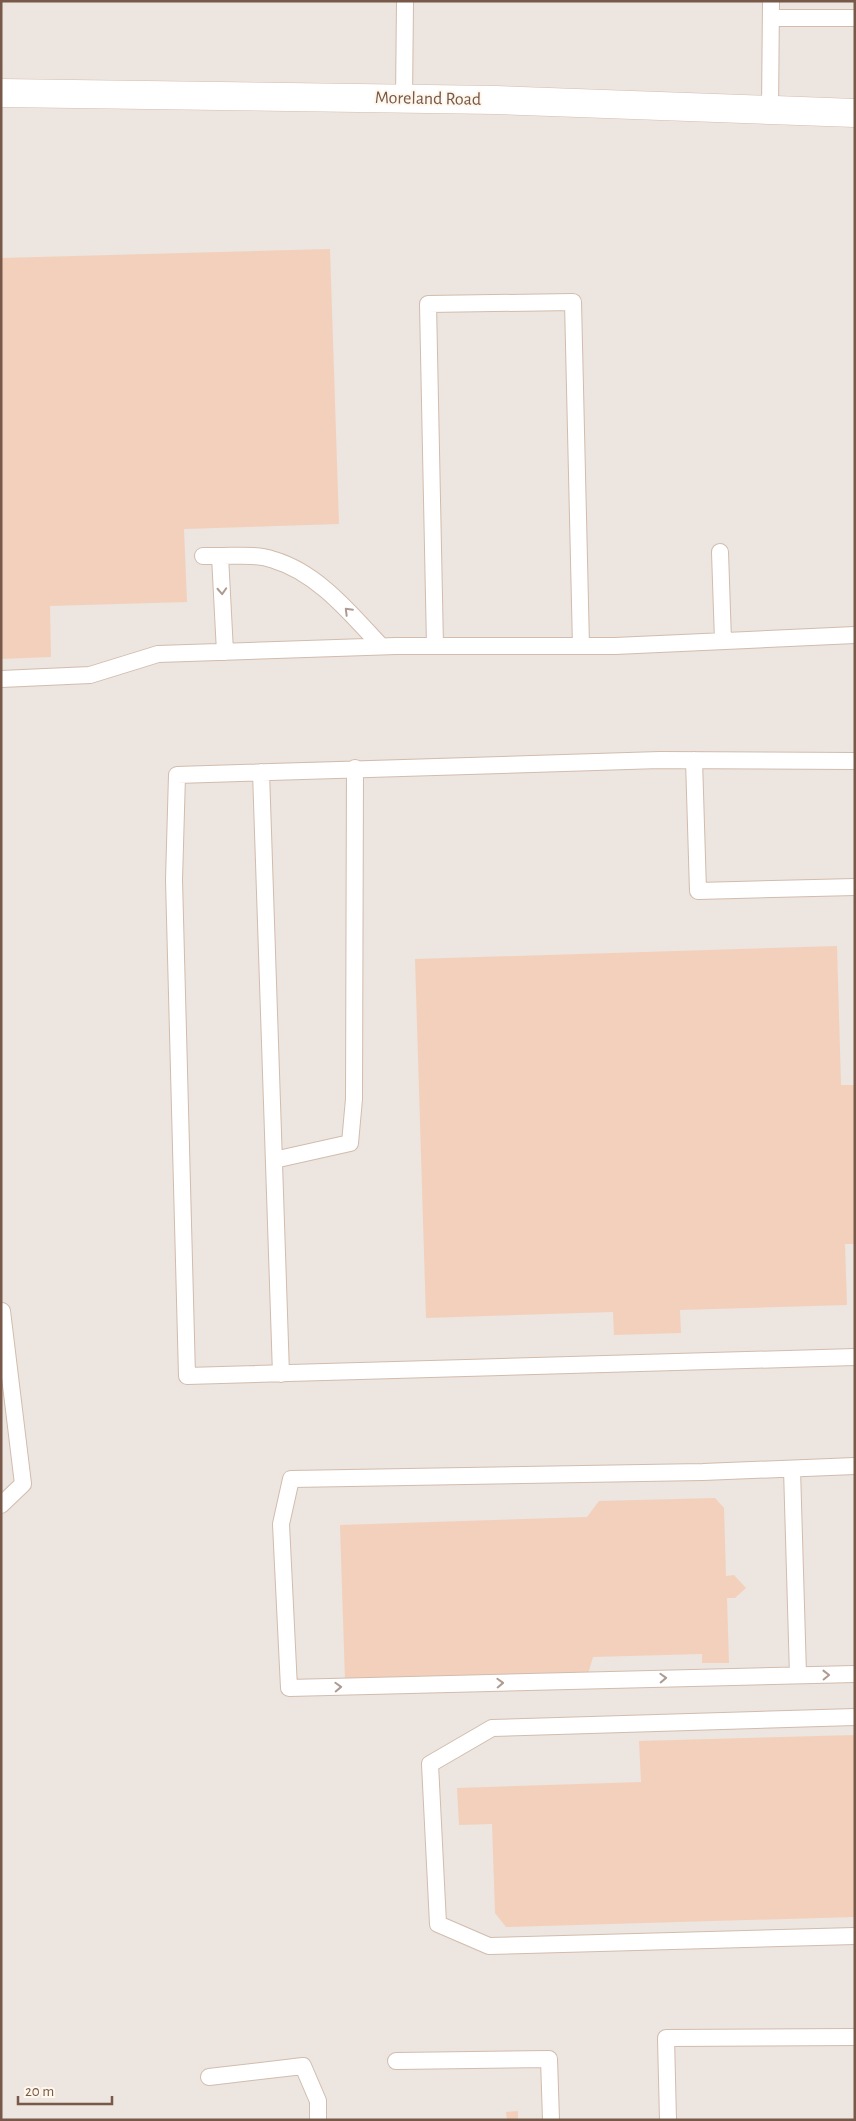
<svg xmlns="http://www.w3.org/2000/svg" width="856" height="2121" font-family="'Alegreya Sans',sans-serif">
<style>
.industrial{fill:#ede5df}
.building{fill:#f3d0bb}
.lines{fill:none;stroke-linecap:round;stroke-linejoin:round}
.lane-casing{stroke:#d1bcad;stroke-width:18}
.secondary-casing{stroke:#d4bcab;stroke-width:29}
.lane{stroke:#fff;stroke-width:16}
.secondary{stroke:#fff;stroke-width:28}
.oneway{stroke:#ad9b92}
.labels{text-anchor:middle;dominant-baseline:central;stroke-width:4;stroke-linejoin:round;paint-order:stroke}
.street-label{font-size:18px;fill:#775849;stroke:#fff7ec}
</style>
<rect width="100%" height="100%" fill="#fdf3e5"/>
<path class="industrial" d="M 1,1 L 855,1 L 855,2120 L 1,2120 Z"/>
<path class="building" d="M 330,249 L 339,524 L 184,529 L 187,602 L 50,606 L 51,657 L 1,659 L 1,258 Z
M 837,946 L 841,1085 L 855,1085 L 855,1244 L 845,1244 L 847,1305 L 680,1310 L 681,1333 L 614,1335 L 613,1312 L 426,1318 L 415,959 Z
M 715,1498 L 724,1508 L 726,1576 L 734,1575 L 746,1588 L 735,1598 L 727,1598 L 729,1663 L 702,1663 L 702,1654 L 593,1657 L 588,1674 L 345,1681 L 340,1525 L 587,1517 L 599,1501 Z
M 855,1735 L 855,1917 L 506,1927 L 495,1913 L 492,1824 L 459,1825 L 457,1788 L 641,1782 L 639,1741 Z
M 518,2111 L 518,2120 L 507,2120 L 506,2112 Z"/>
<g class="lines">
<g class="lane-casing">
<path id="lane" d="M 771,18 L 855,18
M 404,99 L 405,1
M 770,110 L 771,1
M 720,552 L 723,641
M 203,556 L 220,556
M 435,646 L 428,304 L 573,302 L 581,646
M 225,652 L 220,556 C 238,556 257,554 274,560 C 318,573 351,614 381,646
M 1,679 L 90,675 L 158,654 L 396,646 L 615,646 L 855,635
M 694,760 L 698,891 L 855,887
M 855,761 L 660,760 L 177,775 L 174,880 L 187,1376 L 855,1357
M 261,772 L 281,1374
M 274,1160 L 350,1143 L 354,1099 L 355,768
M 855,1466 L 703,1472 L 291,1479 L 281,1524 L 289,1688 L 855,1674
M 792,1469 L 798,1675
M 1,1505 L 23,1484 L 2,1311
M 855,1717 L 492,1728 L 430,1764 L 438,1924 L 489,1946 L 855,1936
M 396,2061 L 549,2059 L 551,2120
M 209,2077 L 303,2066 L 318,2101 L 318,2120
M 668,2120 L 666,2038 L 855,2037"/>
</g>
<g class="secondary-casing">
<path id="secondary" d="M 1,93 L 496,100 L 855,113"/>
</g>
<use href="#lane" class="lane"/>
<use href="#secondary" class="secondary"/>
</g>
<defs><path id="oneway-chevron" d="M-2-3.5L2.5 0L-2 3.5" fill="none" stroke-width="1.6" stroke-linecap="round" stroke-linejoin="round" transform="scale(1.25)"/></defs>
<g class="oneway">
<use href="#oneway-chevron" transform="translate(222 591) rotate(87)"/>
<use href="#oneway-chevron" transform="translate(348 611) rotate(-135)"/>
<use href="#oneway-chevron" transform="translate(826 1675) rotate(-1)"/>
<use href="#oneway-chevron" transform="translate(663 1678) rotate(-2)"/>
<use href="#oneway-chevron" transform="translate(500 1683) rotate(-2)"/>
<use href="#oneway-chevron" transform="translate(338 1687) rotate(-2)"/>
</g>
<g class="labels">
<g class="street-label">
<text transform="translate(428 99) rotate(1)">Moreland Road</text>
</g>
</g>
<rect width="856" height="2121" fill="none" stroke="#775849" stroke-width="5"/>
<path d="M18 2096v8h94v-8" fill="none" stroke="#775849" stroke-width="2.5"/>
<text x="25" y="2096" font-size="15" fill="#775849" stroke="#fff7ec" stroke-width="4" paint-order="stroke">20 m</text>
</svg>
